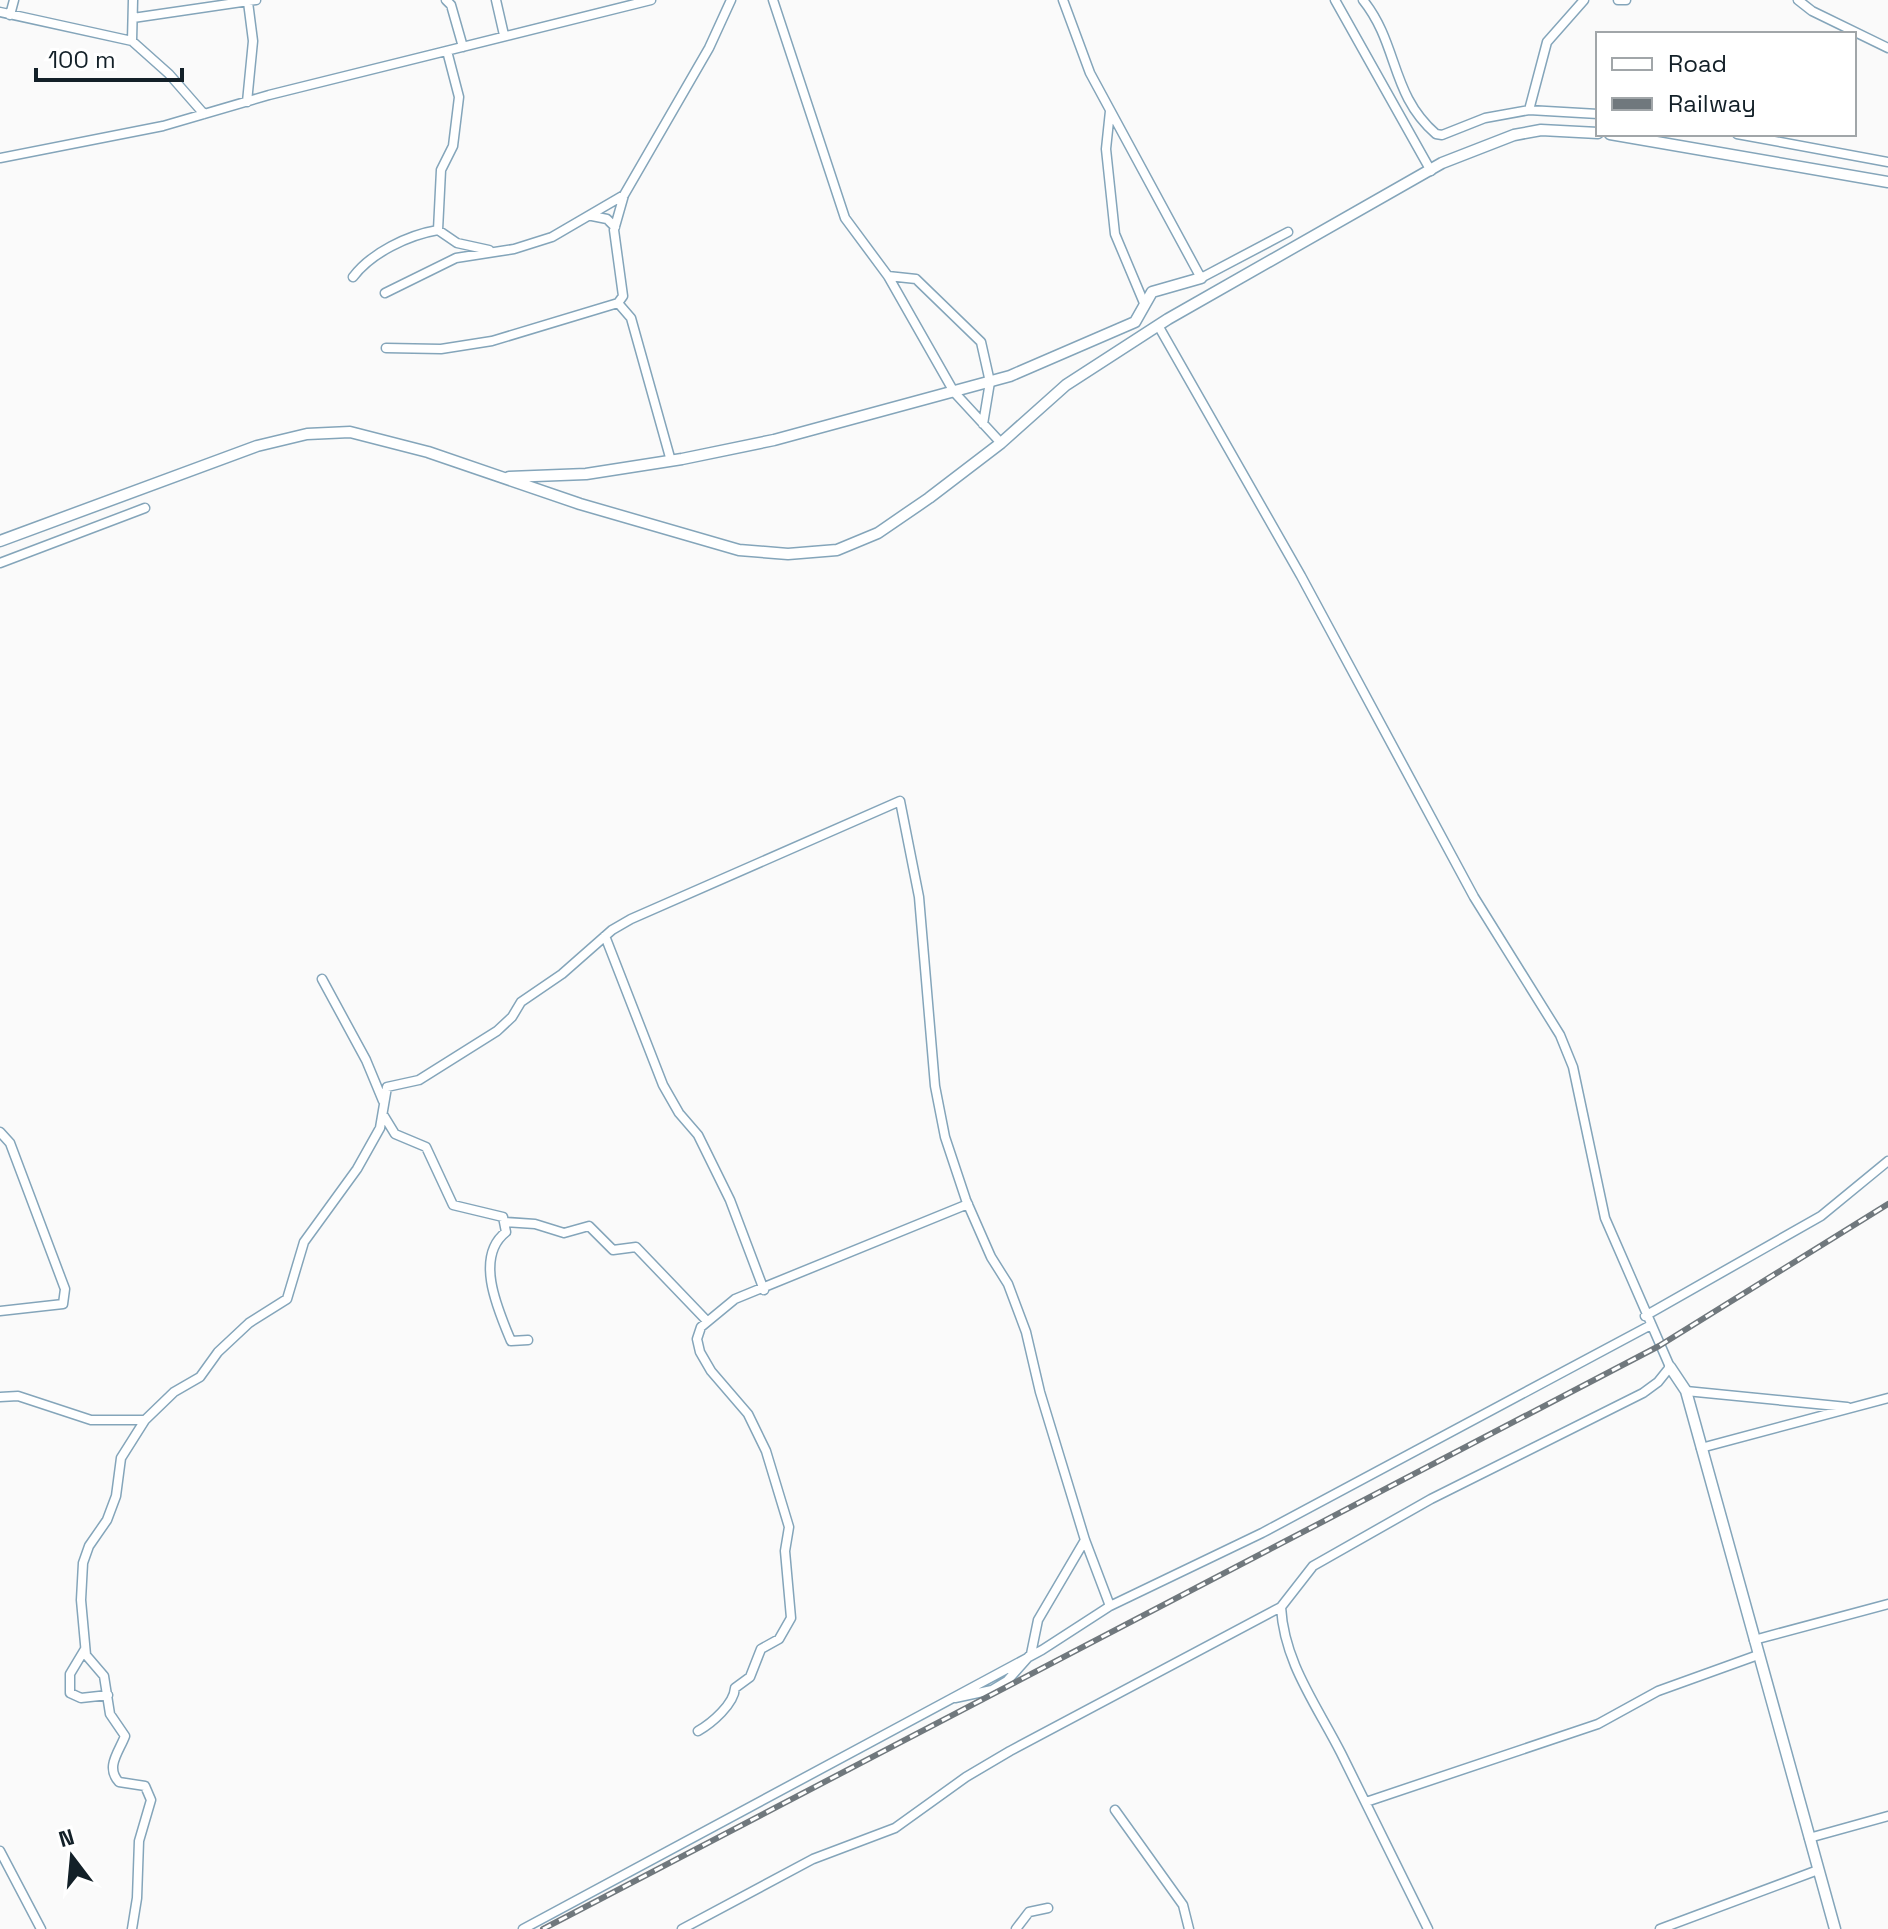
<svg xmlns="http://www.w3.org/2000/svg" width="1888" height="1929" font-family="'Space Grotesk',sans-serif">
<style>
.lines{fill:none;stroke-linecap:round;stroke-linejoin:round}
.minor-casing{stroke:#84a5ba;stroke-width:11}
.tertiary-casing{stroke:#84a5ba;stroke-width:13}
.minor{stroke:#fff;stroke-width:8}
.tertiary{stroke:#fff;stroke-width:10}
.rail-casing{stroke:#70787d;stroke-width:6}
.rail{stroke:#fff;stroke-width:3;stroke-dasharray:9;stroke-linecap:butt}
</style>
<rect width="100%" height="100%" fill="#fafafa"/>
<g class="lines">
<g class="minor-casing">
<path id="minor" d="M 446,0 L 451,5 L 463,47
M 496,0 L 504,35
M 773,0 L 845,218 L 888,276 L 954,392 L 1001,443
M 1063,0 L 1090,73 L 1201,278 L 1288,232
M 1335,0 L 1431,171
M 1363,0 C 1399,45 1390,94 1436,134 L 1442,135 L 1485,118 L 1529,110 L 1547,42 L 1584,0
M 1618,0 L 1626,0
M 1798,0 L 1812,11 L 1888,48
M 0,12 L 132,41 L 169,74 L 204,114
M 10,15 L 14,0
M 133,18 L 256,0
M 132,41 L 133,0
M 247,102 L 253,41 L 248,2
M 1529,110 L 1598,114
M 1110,111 L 1106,149 L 1115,234 L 1144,303
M 1737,134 L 1888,162
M 0,158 L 163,126 L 269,95 L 651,0
M 592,216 L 607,219 L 615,227
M 438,230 L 441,170 L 453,146 L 459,97 L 447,51
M 888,276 L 916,279 L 981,342 L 990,382 L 983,424
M 353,277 C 371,253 408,235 438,230 L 457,243 L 489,250
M 385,293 L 456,258 L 514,249 L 552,237 L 624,195
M 1159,327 L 1301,576 L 1474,897 L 1560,1035 L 1573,1067 L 1605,1218 L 1670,1367 L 1658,1382 L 1643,1393 L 1431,1499 L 1313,1566 L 1281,1607 C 1284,1662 1316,1704 1341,1753 C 1370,1811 1399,1870 1428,1929
M 386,348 L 441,349 L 492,341 L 618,303
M 671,461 L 631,318 L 618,303 L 623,296 L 614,230 L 624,195 L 709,48 L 731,0
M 0,563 L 145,508
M 605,936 L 663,1085 L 679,1113 L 698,1135 L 730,1200 L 764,1290
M 322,979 L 366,1060 L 383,1101
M 384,1116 L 395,1134 L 426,1147 L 453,1205 L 503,1217 L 506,1232 C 474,1257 498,1310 511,1341 L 528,1340
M 0,1132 L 10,1143 L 65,1289 L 63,1304 L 0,1311
M 506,1222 L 535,1224 L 564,1233 L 589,1226 L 613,1250 L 636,1247 L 707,1321
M 1645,1316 L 1821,1216 L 1888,1161
M 1686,1391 L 1847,1407
M 0,1397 L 18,1396 L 91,1420 L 145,1420
M 1701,1448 L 1888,1398
M 1754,1640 L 1888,1604
M 85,1649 L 70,1674 L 70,1693 L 81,1698 L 108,1695
M 955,1698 L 992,1690 L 1007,1681 L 1031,1654 L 1038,1620 L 1085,1540
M 698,1731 C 712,1723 734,1704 735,1688 L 750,1677 L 761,1649 L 779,1639 L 791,1618 L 785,1551 L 789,1527 L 766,1451 L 748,1414 L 711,1371 L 700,1352 L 697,1339 L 701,1327 L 735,1299 L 968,1204
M 1366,1802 L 1598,1724 L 1658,1691 L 1758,1655
M 1115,1810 L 1183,1905 L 1189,1929
M 1809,1838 L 1888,1816
M 0,1851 L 41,1929
M 132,1929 L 137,1898 L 139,1841 L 151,1800 L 145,1786 L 119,1782 C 105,1767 119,1752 125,1736 L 110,1714 L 104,1676 L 86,1655 L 81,1600 L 83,1563 L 89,1546 L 107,1520 L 116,1496 L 121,1458 L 145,1420 L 174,1392 L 200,1377 L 218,1352 L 249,1323 L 287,1299 L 304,1242 L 357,1169 L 380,1128 L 387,1087 L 419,1080 L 497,1031 L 512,1017 L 521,1002 L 562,974 L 612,930 L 631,919 L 900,801 L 919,897 L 935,1086 L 945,1137 L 966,1200 L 991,1257 L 1008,1284 L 1026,1332 L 1040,1392 L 1085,1540 L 1110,1606
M 523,1929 L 1042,1650 L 1110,1606 L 1262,1533 L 1649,1326
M 682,1929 L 813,1859 L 895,1828 L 966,1777 L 1010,1751 L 1281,1607
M 1016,1929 L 1029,1912 L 1048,1908
M 1660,1929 L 1818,1870"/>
</g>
<g class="tertiary-casing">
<path id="tertiary" d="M 1610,134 L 1888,182
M 509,477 L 586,474 L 682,459 L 774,440 L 1010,376 L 1135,322 L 1152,292 L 1201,278
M 0,541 L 257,446 L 307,434 L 350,432 L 428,452 L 580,504 L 739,550 L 788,554 L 837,550 L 878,533 L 929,498 L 1001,443 L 1066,385 L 1168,319 L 1442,163 L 1514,135 L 1541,130 L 1598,133
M 1670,1367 L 1686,1391 L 1835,1929"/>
</g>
<use href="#minor" class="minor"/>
<use href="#tertiary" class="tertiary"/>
<g class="rail-casing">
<path id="rail" d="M 543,1929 L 1659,1346 L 1888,1204"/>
</g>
<use href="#rail" class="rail"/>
</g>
<rect x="1596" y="32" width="260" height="104" fill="#ffffff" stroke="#a1a6a9" stroke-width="2"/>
<rect x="1612" y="58" width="40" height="12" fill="#ffffff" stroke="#a1a6a9" stroke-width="2"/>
<text x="1668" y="72" font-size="24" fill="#132028">Road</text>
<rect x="1612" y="98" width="40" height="12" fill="#70787d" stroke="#a1a6a9" stroke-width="2"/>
<text x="1668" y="112" font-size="24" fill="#132028">Railway</text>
<g transform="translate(72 1857) rotate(344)" stroke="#ffffff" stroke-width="6" paint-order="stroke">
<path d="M0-6L14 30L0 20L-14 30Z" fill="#132028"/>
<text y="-12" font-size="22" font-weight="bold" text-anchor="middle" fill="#132028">N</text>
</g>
<path d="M36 68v12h146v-12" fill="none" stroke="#132028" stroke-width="4"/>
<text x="48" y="68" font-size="24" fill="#132028" stroke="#ffffff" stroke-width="6" paint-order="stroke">100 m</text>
</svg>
